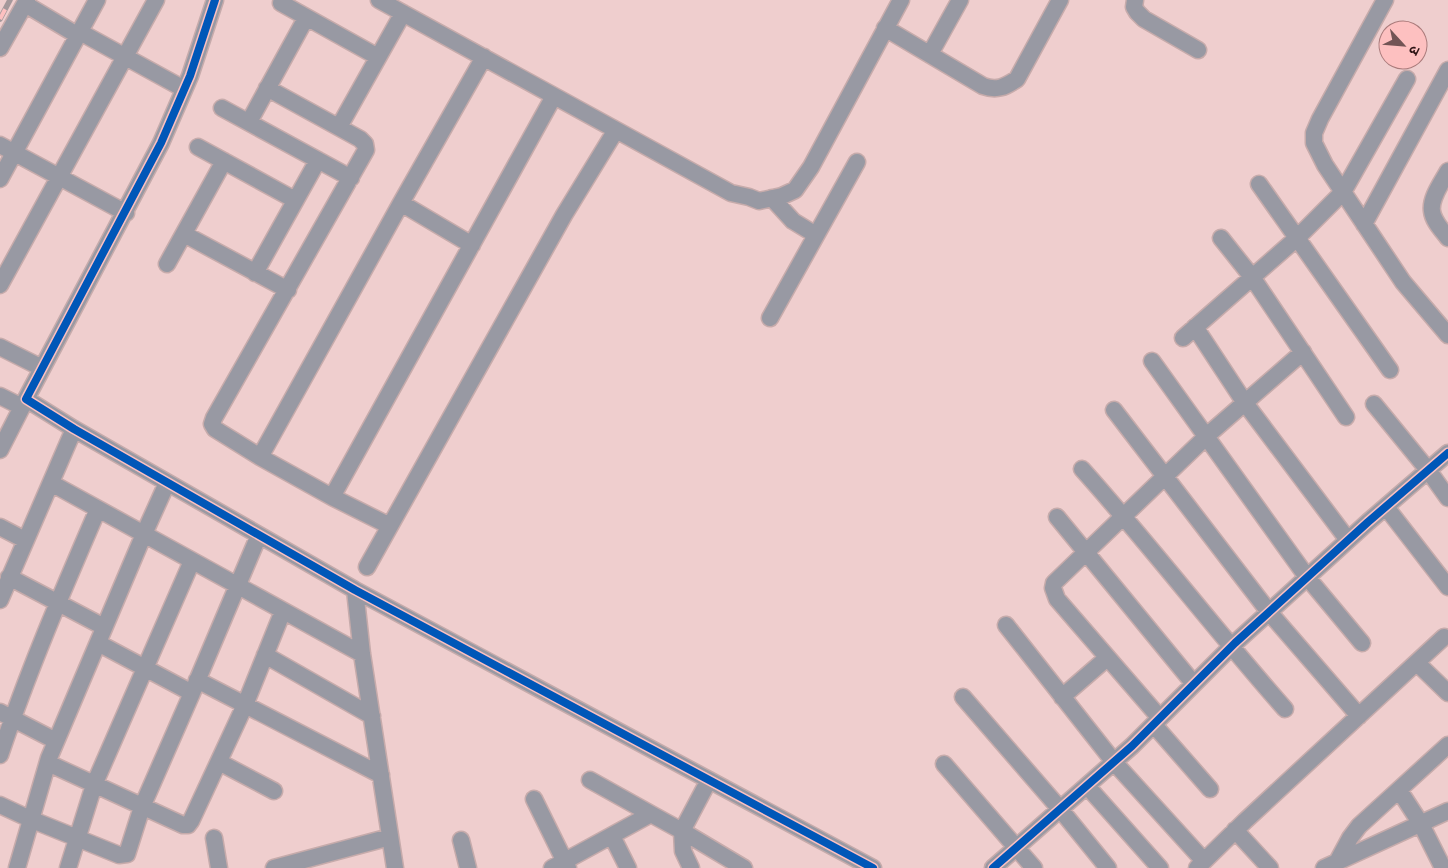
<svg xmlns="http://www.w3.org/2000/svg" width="1448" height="868" font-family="'Work Sans','Noto Sans Devanagari',sans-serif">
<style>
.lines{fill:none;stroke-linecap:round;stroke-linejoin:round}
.minor-casing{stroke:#c6abab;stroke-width:19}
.minor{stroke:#9899a3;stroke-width:16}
.rail-casing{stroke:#a4989b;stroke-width:5.5}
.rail{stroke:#fdc0c0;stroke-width:4;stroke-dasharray:11;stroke-linecap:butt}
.cycleway-casing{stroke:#fdc0c0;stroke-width:11}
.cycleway{stroke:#0057b8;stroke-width:8}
</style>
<rect width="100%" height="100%" fill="#efcece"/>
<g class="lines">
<g class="minor-casing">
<path id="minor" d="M 215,0 L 190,76 L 161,143 L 26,399 L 74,429 L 355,590 L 873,868
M 379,0 L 731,193 L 749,197 L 759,201 L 782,196 L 795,190 L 811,167 L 901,0
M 1135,0 L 1134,7 L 1137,12 L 1144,19 L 1198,50
M 1385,0 L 1320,119 L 1314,133 L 1314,143 L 1325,165 L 1403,282 L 1448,335
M 281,3 L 378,57
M 25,4 L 77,35 L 80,32 L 184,89
M 885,28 L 983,86 C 997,91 1005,87 1017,79 L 1060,0
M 0,48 L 27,0
M 930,54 L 960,0
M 484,57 L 401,203 L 260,457 L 332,497 L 554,96
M 222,108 L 351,178
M 249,122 L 306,18
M 339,127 L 403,13
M 0,145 L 126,213
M 198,147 L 295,200
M 1448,171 C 1442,182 1430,198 1432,211 C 1433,221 1442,230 1448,238
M 0,179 L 97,0
M 1259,184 L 1390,370
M 772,198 L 793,221 L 816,235
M 401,203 L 472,245
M 1364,224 L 1448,70
M 184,234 L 288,290
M 1221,238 L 1252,277 L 1346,417
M 167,264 L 224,161
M 255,273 L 318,160
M 0,285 L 156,0
M 770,318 L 857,162
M 1195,327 L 1245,403 L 1348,540
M 1183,338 L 1297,238 L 1343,192 L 1407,79
M 0,347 L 42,368
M 1152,361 L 1307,577 L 1362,643
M 0,396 L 22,407
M 1374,404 L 1428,470 L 1448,498
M 1114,410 L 1269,612 L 1359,716
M 0,450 L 26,399
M 260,457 L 215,429 L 212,424 L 214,418 L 366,150 L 365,144 L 360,139 L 267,88
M 1082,469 C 1152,547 1216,631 1285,709
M 51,483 L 362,654
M 332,497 L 390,526
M 1386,507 L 1448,587
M 1057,517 L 1194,684
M 0,527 L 25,540
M 367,567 L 564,215 L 616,130
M 9,577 L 104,627
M 355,590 L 362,654 L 395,868
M 0,600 L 74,429
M 1006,625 L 1114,762 L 1204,861
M 98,643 L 192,693 L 259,535
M 265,655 L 372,716
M 1417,663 L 1448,693
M 197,680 L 381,775
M 963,697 L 1060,809 L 1108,868
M 1062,697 L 1107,658
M 0,712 L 56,741
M 1160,718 L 1057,599 L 1053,588 L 1054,583 L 1210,433 L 1303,352
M 1154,725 L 1210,789
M 0,755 C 28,671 63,590 98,509
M 219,762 L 274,791
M 48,763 L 183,825 L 188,825 L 191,821 L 245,705 L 283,611
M 944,764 L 1034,868
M 590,780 L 651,814
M 1087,786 L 1160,868
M 1399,790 L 1421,824 L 1443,868
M 534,799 L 568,868
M 0,805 L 30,819 L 119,855 L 127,854 L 142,807 L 192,693
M 1235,830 L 1270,868
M 612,836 L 628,868
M 214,838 L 219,868
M 461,840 L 468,868
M 1337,862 L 1350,838 L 1359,826 L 1448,745
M 17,868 L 49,758 L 144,534 L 167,483
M 68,868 L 94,785 L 192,561
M 274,868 L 390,837
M 552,868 L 651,814 L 682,831 L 709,780
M 691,868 L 683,851 L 682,831 L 744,868
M 993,868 L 1132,746 L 1235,643 L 1368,522 L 1448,453
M 1197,868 L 1245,821 L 1444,637
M 1324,868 L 1448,811"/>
</g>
<use href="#minor" class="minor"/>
<g class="rail-casing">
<path id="rail" d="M 0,19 L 10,0"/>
</g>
<use href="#rail" class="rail"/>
<g class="cycleway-casing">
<path id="cycleway" d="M 215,0 L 190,76 L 161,143 L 26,399 L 74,429 L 355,590 L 873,868
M 993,868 L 1132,746 L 1235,643 L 1368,522 L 1448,453"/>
</g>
<use href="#cycleway" class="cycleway"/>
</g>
<g transform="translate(1403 45) rotate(116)"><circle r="24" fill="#fdc0c0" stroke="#aa7b7b"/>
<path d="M0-4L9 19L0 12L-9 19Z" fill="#725455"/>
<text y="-8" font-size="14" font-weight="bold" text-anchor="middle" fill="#2e1314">उ</text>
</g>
</svg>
